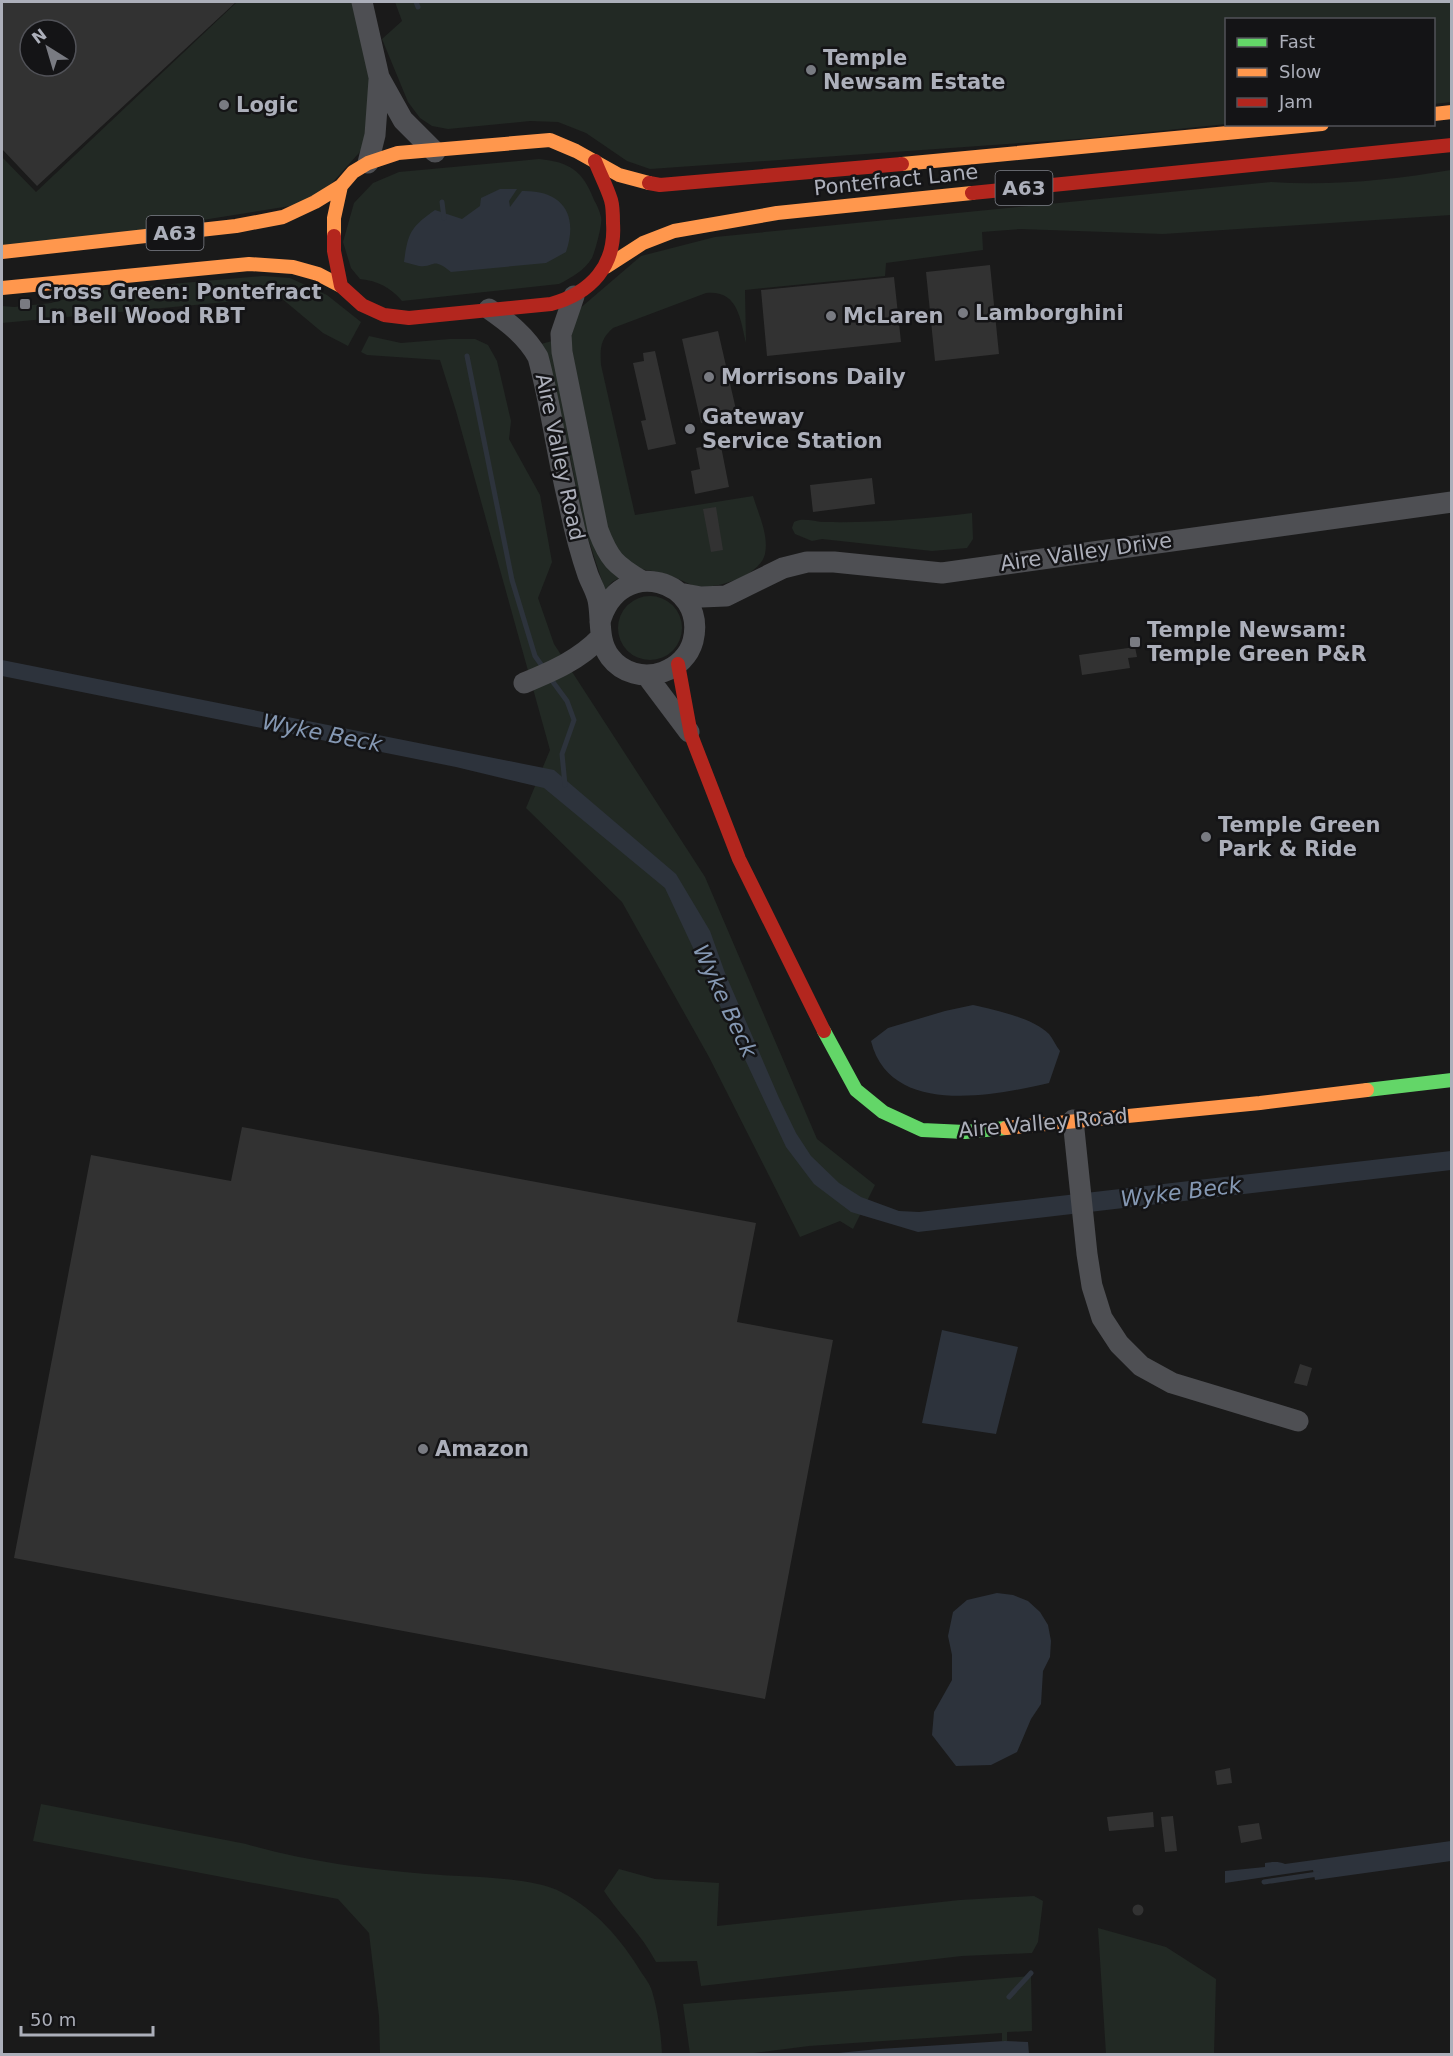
<svg xmlns="http://www.w3.org/2000/svg" width="1453" height="2056" font-family="'DejaVu Sans',sans-serif">
<style>
.green{fill:#222924}
.water{fill:#2d333c}
.lines{fill:none;stroke-linecap:round;stroke-linejoin:round}
.stream{stroke:#2d333c;stroke-width:5}
.building{fill:#323232;fill-rule:evenodd}
.street{stroke:#4e4f53;stroke-width:21}
.fast{stroke:#63d668;stroke-width:14}
.slow{stroke:#ff974d;stroke-width:14}
.jam{stroke:#b3261e;stroke-width:14}
.poi-dot{fill:#797b82;stroke:#141416;stroke-width:2}
.labels{text-anchor:middle;dominant-baseline:central;stroke-width:5;stroke-linejoin:round;paint-order:stroke}
.shield{fill:#141416;stroke:#7e8089;stroke-width:1.5}
.shield-label{font-size:20px;font-weight:bold;fill:#acafba}
.poi-label{font-size:21px;font-weight:bold;fill:#acafba;stroke:#141416;text-anchor:start}
.street-label{font-size:21px;fill:#acafba;stroke:#141416}
.water-label{font-size:22px;font-style:italic;fill:#8598b3;stroke:#141416}
</style>
<rect width="100%" height="100%" fill="#1a1a1a"/>
<path class="green" d="M 237,2 L 362,2 L 375,135 L 315,202 L 2,252 L 2,157 L 36,192 Z
M 395,2 L 1451,2 L 1451,102 L 1434,104 L 1434,20 L 1226,20 L 1226,124 L 1091,138 L 650,169 L 627,161 L 586,133 L 558,122 L 530,121 L 448,129 L 432,126 L 420,118 L 408,102 L 382,39 L 402,21 Z
M 539,159 C 570,162 583,171 594,200 C 597,205 600,212 601,217 C 603,223 595,251 592,258 C 585,270 571,278 559,284 L 402,301 C 390,287 378,281 360,279 L 351,268 L 343,242 L 354,203 L 373,183 L 399,172 Z
M 1451,170 L 1451,215 L 1163,234 L 1020,229 L 982,232 L 983,250 L 886,263 L 885,276 L 745,290 L 746,343 C 740,318 738,290 706,293 L 613,328 C 600,339 600,349 601,365 L 635,515 L 753,496 C 758,513 769,535 765,554 C 760,576 715,590 695,586 C 685,583 676,577 666,574 C 653,570 638,571 627,562 C 619,557 614,544 608,536 L 570,341 L 574,327 L 568,325 L 571,316 L 641,256 L 715,237 L 1271,182 C 1332,186 1391,180 1451,170 Z
M 263,276 L 290,278 L 327,295 L 361,322 L 348,346 L 323,333 L 280,297 L 2,323 L 2,306 L 14,307 L 51,303 L 92,291 Z
M 369,336 L 401,343 L 450,339 L 475,339 L 488,345 L 497,361 L 511,421 L 509,439 L 540,495 L 552,562 L 538,598 L 554,644 L 705,877 L 817,1139 L 875,1185 L 853,1229 L 840,1221 L 800,1237 L 709,1057 L 622,902 L 526,808 L 550,750 L 456,411 L 440,360 L 367,355 L 361,352 Z
M 552,341 L 621,577 L 612,582 L 605,590 L 585,529 L 564,428 L 541,344 Z
M 972,513 L 973,539 L 967,548 L 932,551 L 822,539 L 812,541 L 795,534 L 792,528 L 794,522 C 803,517 814,522 825,522 C 874,523 923,519 972,513 Z
M618 628a32 32 0 1 1 64 0a32 32 0 1 1-64 0Z
M 41,1804 L 246,1844 C 305,1861 365,1869 426,1874 C 462,1877 531,1876 561,1892 C 596,1910 621,1939 641,1972 C 645,1978 650,1984 652,1991 C 658,2011 661,2034 662,2054 L 380,2054 L 379,2016 L 369,1933 L 338,1899 L 33,1841 Z
M 619,1869 L 655,1879 L 719,1883 L 717,1926 L 960,1900 L 1034,1896 L 1043,1901 L 1038,1942 L 1032,1953 L 962,1956 L 701,1986 L 697,1961 L 656,1962 C 641,1933 621,1917 604,1891 Z
M 1098,1928 L 1166,1947 L 1216,1979 L 1214,2054 L 1106,2054 Z
M 1031,1976 L 1032,2031 L 1007,2032 L 1007,2041 L 1002,2041 L 1002,2033 L 809,2046 L 745,2054 L 690,2054 L 683,2004 Z"/>
<path class="water" d="M 500,189 L 517,189 L 509,201 L 510,207 L 522,191 C 562,190 579,214 566,252 L 546,263 L 451,272 C 431,256 436,268 419,266 C 414,265 409,263 404,262 C 408,232 411,227 435,210 L 462,219 L 480,206 L 481,198 Z
M 2,660 L 554,770 L 676,874 L 710,931 L 725,973 L 779,1098 L 796,1133 L 811,1156 L 839,1183 L 861,1197 L 899,1211 L 919,1212 L 1451,1151 L 1451,1170 L 918,1232 L 851,1212 L 814,1184 L 786,1147 L 665,888 L 544,788 L 456,767 L 2,676 Z
M 973,1005 C 995,1010 1033,1018 1049,1034 C 1053,1039 1056,1046 1060,1051 L 1049,1083 C 993,1096 890,1117 871,1041 L 888,1028 L 945,1011 Z
M 942,1330 L 1018,1347 L 996,1434 L 922,1423 Z
M 997,1593 L 1013,1595 L 1028,1601 L 1040,1612 L 1048,1625 L 1051,1641 L 1050,1657 L 1043,1671 L 1041,1704 L 1031,1719 L 1017,1752 L 991,1765 L 956,1766 L 932,1735 L 934,1712 L 952,1680 L 952,1655 L 948,1636 L 953,1612 L 967,1600 Z
M 1451,1841 L 1451,1861 L 1315,1880 L 1313,1870 L 1225,1883 L 1225,1871 L 1265,1867 L 1265,1863 C 1272,1862 1278,1861 1285,1864 Z
M 1005,2041 L 1028,2042 L 1029,2054 L 828,2054 L 879,2049 Z"/>
<g class="lines">
<path class="stream" d="M 416,2 L 418,7
M 442,202 L 444,218
M 467,356 L 512,580 L 535,656 L 545,670
M 550,678 L 567,701 L 574,720 L 562,754 L 565,785
M 1264,1882 L 1318,1874
M 1009,1997 L 1031,1973"/>
</g>
<path class="building" d="M 2,2 L 236,2 L 37,186 L 2,149 ZM 30,30 L 66,30 L 66,66 L 30,66 Z
M 990,265 L 999,354 L 935,361 L 926,272 Z
M 894,277 L 901,342 L 767,356 L 761,290 Z
M 718,331 L 737,414 L 701,423 L 682,339 Z
M 655,351 L 676,444 L 648,450 L 641,421 L 646,420 L 633,363 L 644,361 L 643,353 Z
M 719,436 L 729,487 L 695,494 L 691,471 L 700,469 L 696,448 L 706,446 L 704,439 Z
M 872,478 L 875,504 L 813,512 L 810,485 Z
M 716,507 L 723,550 L 711,552 L 703,509 Z
M 1135,647 L 1137,657 L 1128,658 L 1130,668 L 1082,675 L 1079,655 Z
M 242,1127 L 756,1223 L 737,1322 L 833,1340 L 765,1699 L 14,1558 L 91,1155 L 231,1181 Z
M 1300,1364 L 1312,1368 L 1307,1386 L 1294,1383 Z
M 1230,1768 L 1232,1783 L 1217,1785 L 1215,1771 Z
M 1153,1812 L 1154,1827 L 1109,1831 L 1107,1817 Z
M 1173,1816 L 1177,1851 L 1165,1852 L 1161,1817 Z
M 1259,1823 L 1262,1839 L 1241,1843 L 1238,1826 Z
M1132.5 1910a5.5 5.5 0 1 1 11 0a5.5 5.5 0 1 1-11 0Z"/>
<g class="lines">
<path class="street" d="M 362,2 L 379,77 L 403,120 L 435,152
M 368,163 L 375,135 L 379,80
M 574,296 L 561,334 L 562,352 L 598,530 C 609,559 615,565 642,581
M 489,309 C 509,323 526,336 538,357 C 551,405 557,456 569,504 C 574,528 580,552 588,575 C 591,583 596,591 598,600 C 602,619 597,640 610,657 C 622,673 644,679 663,672 C 677,667 689,656 693,641 C 708,580 619,553 600,622
M 679,593 L 701,597 L 726,596 L 783,568 L 807,562 L 834,562 L 942,573 L 1452,502
M 647,676 L 689,732
M 524,683 C 553,671 579,660 601,637
M 1073,1120 L 1087,1254 L 1092,1286 L 1102,1318 L 1119,1344 L 1141,1366 L 1172,1383 L 1298,1421"/>
<path class="fast" d="M 824,1031 L 856,1090 L 883,1112 L 922,1130 L 965,1132 L 1006,1128
M 1367,1090 L 1452,1080"/>
<path class="slow" d="M 1434,114 L 1452,112
M 902,164 L 1322,124
M 334,236 L 334,218 L 341,186 L 353,172 L 368,163 L 398,153 L 550,140 L 576,151 L 619,175 L 649,183
M 2,252 L 236,226 L 283,217 L 315,202 L 341,186
M 606,267 L 643,243 L 674,231 L 777,213 L 972,193
M 2,288 L 249,264 L 293,267 L 318,274 L 341,286
M 1006,1128 L 1260,1103 L 1367,1090"/>
<path class="jam" d="M 649,183 L 660,185 L 902,164
M 972,193 L 1452,145
M 334,236 L 334,251 L 341,286 L 362,305 L 384,315 L 409,318 L 551,304 C 591,293 616,266 613,223 C 613,216 613,207 611,200 C 607,187 600,174 595,161
M 678,664 L 691,735 L 739,859 L 824,1031"/>
</g>
<g class="poi-dot">
<circle cx="811" cy="70" r="6"/>
<circle cx="224" cy="105" r="6"/>
<rect x="19" y="298" width="12" height="12" rx="3"/>
<circle cx="963" cy="313" r="6"/>
<circle cx="831" cy="316" r="6"/>
<circle cx="709" cy="377" r="6"/>
<circle cx="690" cy="429" r="6"/>
<rect x="1129" y="636" width="12" height="12" rx="3"/>
<circle cx="1206" cy="837" r="6"/>
<circle cx="423" cy="1449" r="6"/>
</g>
<g class="labels">
<g class="shield">
<rect x="995.5" y="171" width="57" height="34" rx="4.5"/>
<rect x="146.5" y="216" width="57" height="34" rx="4.5"/>
</g>
<g class="shield-label">
<text x="1024" y="188">A63</text>
<text x="175" y="233">A63</text>
</g>
<g class="poi-label">
<text x="823" y="58">Temple<tspan x="823" dy="24">Newsam Estate</tspan></text>
<text x="236" y="105">Logic</text>
<text x="37" y="292">Cross Green: Pontefract<tspan x="37" dy="24">Ln Bell Wood RBT</tspan></text>
<text x="975" y="313">Lamborghini</text>
<text x="843" y="316">McLaren</text>
<text x="721" y="377">Morrisons Daily</text>
<text x="702" y="417">Gateway<tspan x="702" dy="24">Service Station</tspan></text>
<text x="1147" y="630">Temple Newsam:<tspan x="1147" dy="24">Temple Green P&amp;R</tspan></text>
<text x="1218" y="825">Temple Green<tspan x="1218" dy="24">Park &amp; Ride</tspan></text>
<text x="435" y="1449">Amazon</text>
</g>
<g class="street-label">
<text transform="translate(896 180) rotate(-6)">Pontefract Lane</text>
<text transform="translate(560 457) rotate(78)">Aire Valley Road</text>
<text transform="translate(1086 552) rotate(-8)">Aire Valley Drive</text>
<text transform="translate(1043 1123) rotate(-5)">Aire Valley Road</text>
</g>
<g class="water-label">
<text transform="translate(322 733) rotate(11)">Wyke Beck</text>
<text transform="translate(725 1001) rotate(65)">Wyke Beck</text>
<text transform="translate(1181 1192) rotate(-7)">Wyke Beck</text>
</g>
</g>
<rect width="1453" height="2056" fill="none" stroke="#acafba" stroke-width="6"/>
<rect x="1225" y="18" width="210" height="108" fill="#141416" stroke="#515258" stroke-width="1.5"/>
<rect x="1237" y="38" width="30" height="9" fill="#63d668" stroke="#515258" stroke-width="1.5"/>
<text x="1279" y="48" font-size="18" fill="#acafba">Fast</text>
<rect x="1237" y="68" width="30" height="9" fill="#ff974d" stroke="#515258" stroke-width="1.5"/>
<text x="1279" y="78" font-size="18" fill="#acafba">Slow</text>
<rect x="1237" y="98" width="30" height="9" fill="#b3261e" stroke="#515258" stroke-width="1.5"/>
<text x="1279" y="108" font-size="18" fill="#acafba">Jam</text>
<g transform="translate(48 48) rotate(323)"><circle r="28" fill="#141416" stroke="#515258" stroke-width="1.5"/>
<path d="M0-4.5L10 22L0 15L-10 22Z" fill="#797b82"/>
<text y="-9" font-size="16" font-weight="bold" text-anchor="middle" fill="#acafba">N</text>
</g>
<path d="M21 2026v9h132v-9" fill="none" stroke="#acafba" stroke-width="3"/>
<text x="30" y="2026" font-size="18" fill="#acafba" stroke="#141416" stroke-width="4.5" paint-order="stroke">50 m</text>
</svg>
